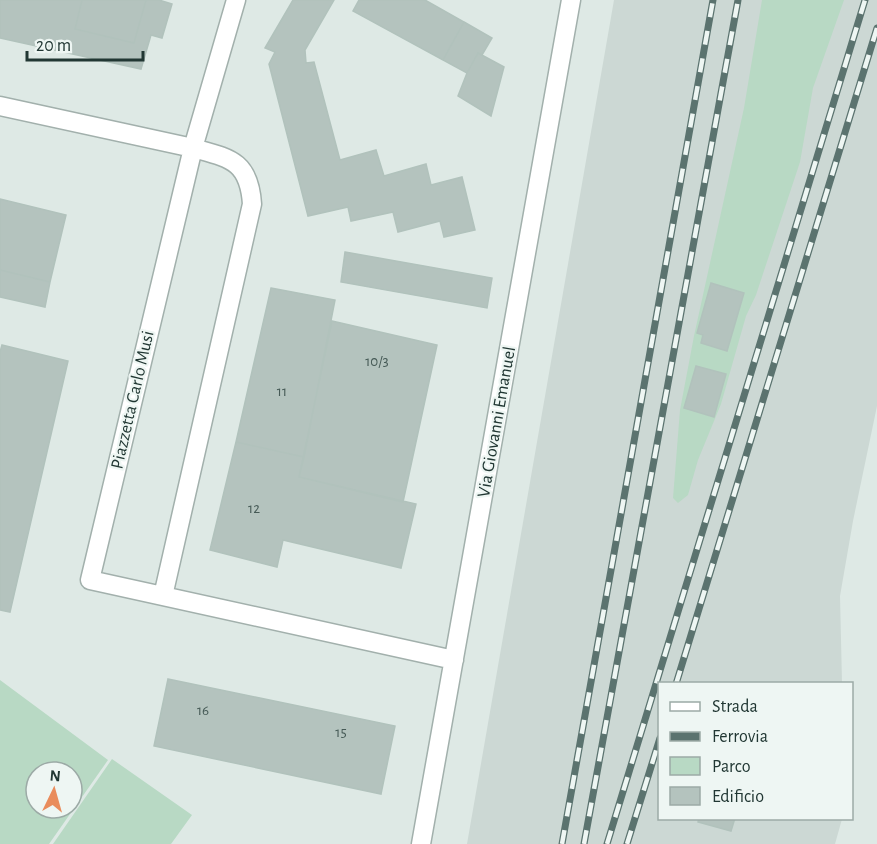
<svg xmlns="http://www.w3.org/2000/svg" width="877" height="844" font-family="'Alegreya Sans',sans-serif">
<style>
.built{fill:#ccd8d4}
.green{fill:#b8d9c4;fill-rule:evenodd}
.building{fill:#b4c3be;stroke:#b1c2bc;stroke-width:1.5}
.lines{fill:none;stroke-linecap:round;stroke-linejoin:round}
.street-casing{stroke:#a2b0ac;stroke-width:21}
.street{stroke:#fff;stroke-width:18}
.rail-casing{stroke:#5b736f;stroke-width:7}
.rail{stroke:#eef6f3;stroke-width:4.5;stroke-dasharray:14;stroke-linecap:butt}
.labels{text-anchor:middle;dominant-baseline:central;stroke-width:4.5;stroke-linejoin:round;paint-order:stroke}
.number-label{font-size:15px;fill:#465a56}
.street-label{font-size:18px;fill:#213733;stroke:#eef6f3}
</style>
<rect width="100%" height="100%" fill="#dee9e5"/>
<path class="built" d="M 614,0 L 877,0 L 877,406 L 853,521 L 840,596 L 842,683 L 660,684 L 660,818 L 842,819 L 835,844 L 467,844 Z"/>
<path class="green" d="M 762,0 L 844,0 L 813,88 L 800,162 L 756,295 L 746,316 L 721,404 L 698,460 L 688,495 L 678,503 L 673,498 L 680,410 L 694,336 L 744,108 Z
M 0,680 L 108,760 L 49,844 L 0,844 ZM 36,772 L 72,772 L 72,808 L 36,808 Z
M 112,759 L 192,815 L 171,844 L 53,844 Z"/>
<path class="building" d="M 0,0 L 82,0 L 75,29 L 134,43 L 146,0 L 159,0 L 172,4 L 162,38 L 151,35 L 141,69 L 0,38 Z
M 82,0 L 146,0 L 134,43 L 75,29 Z
M 293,0 L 334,0 L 305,50 L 306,63 L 314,62 L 340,160 L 376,150 L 384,176 L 426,164 L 431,185 L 462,177 L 475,230 L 444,237 L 440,221 L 398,232 L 393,212 L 351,221 L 348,207 L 308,216 L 269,64 L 275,52 L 265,48 Z
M 359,0 L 425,0 L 464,22 L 443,60 L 353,11 Z
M 464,22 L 492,38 L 482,55 L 478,53 L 467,73 L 443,60 Z
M 478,53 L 504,67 L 491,116 L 458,96 L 467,73 Z
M 0,199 L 66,215 L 50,282 L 0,270 Z
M 345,252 L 492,278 L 487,308 L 341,282 Z
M 0,270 L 50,282 L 45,307 L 0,297 Z
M 711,283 L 744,293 L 727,351 L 701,343 L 703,335 L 697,333 Z
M 271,288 L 335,300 L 304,457 L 236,442 Z
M 332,321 L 437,345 L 403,502 L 299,477 Z
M 2,345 L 68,361 L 10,612 L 0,610 L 0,352 Z
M 696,366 L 726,374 L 714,417 L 684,408 Z
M 236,442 L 304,457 L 299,477 L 416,504 L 401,568 L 283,540 L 277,567 L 210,550 Z
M 168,679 L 395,726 L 381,794 L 154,746 Z
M 699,818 L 735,818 L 731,831 L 698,822 Z"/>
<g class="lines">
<g class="street-casing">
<path id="street" d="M 0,106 L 193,148 L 236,0
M 163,596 L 252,204 C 249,160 229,158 193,148 L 90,580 L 454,660
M 421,844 L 571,0"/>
</g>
<use href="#street" class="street"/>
<g class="rail-casing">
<path id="rail" d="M 676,684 L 877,28
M 562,844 L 713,0
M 584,844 L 738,0
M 607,844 L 865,0
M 627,844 L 660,738"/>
</g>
<use href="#rail" class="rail"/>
</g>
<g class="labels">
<g class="number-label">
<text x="377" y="361">10/3</text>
<text x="282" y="391">11</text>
<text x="254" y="508">12</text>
<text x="203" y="710">16</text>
<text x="341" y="732">15</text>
</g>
<g class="street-label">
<text transform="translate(133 400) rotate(-77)">Piazzetta Carlo Musi</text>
<text transform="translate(497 422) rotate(-80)">Via Giovanni Emanuel</text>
</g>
</g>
<rect x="658" y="682" width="195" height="138" fill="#eef6f3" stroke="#9caaa6" stroke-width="1.5"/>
<rect x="670" y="702" width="30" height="9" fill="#ffffff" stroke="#9caaa6" stroke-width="1.5"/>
<text x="712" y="712" font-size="18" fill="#213733">Strada</text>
<rect x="670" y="732" width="30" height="9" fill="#5b736f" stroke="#9caaa6" stroke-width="1.5"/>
<text x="712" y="742" font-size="18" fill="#213733">Ferrovia</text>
<rect x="670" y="757" width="30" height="18" fill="#b8d9c4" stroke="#9caaa6" stroke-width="1.5"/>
<text x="712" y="772" font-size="18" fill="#213733">Parco</text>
<rect x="670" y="787" width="30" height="18" fill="#b4c3be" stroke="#9caaa6" stroke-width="1.5"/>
<text x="712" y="802" font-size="18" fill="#213733">Edificio</text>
<g transform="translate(54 790) rotate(5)"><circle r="28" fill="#eef6f3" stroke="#9caaa6" stroke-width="1.5"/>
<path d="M0-4.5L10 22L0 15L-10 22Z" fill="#e98c5c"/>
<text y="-9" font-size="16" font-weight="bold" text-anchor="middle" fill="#213733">N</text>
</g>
<path d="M27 51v9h116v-9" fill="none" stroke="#213733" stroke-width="3"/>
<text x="36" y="51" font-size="18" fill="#213733" stroke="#eef6f3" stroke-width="4.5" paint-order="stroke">20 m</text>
</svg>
